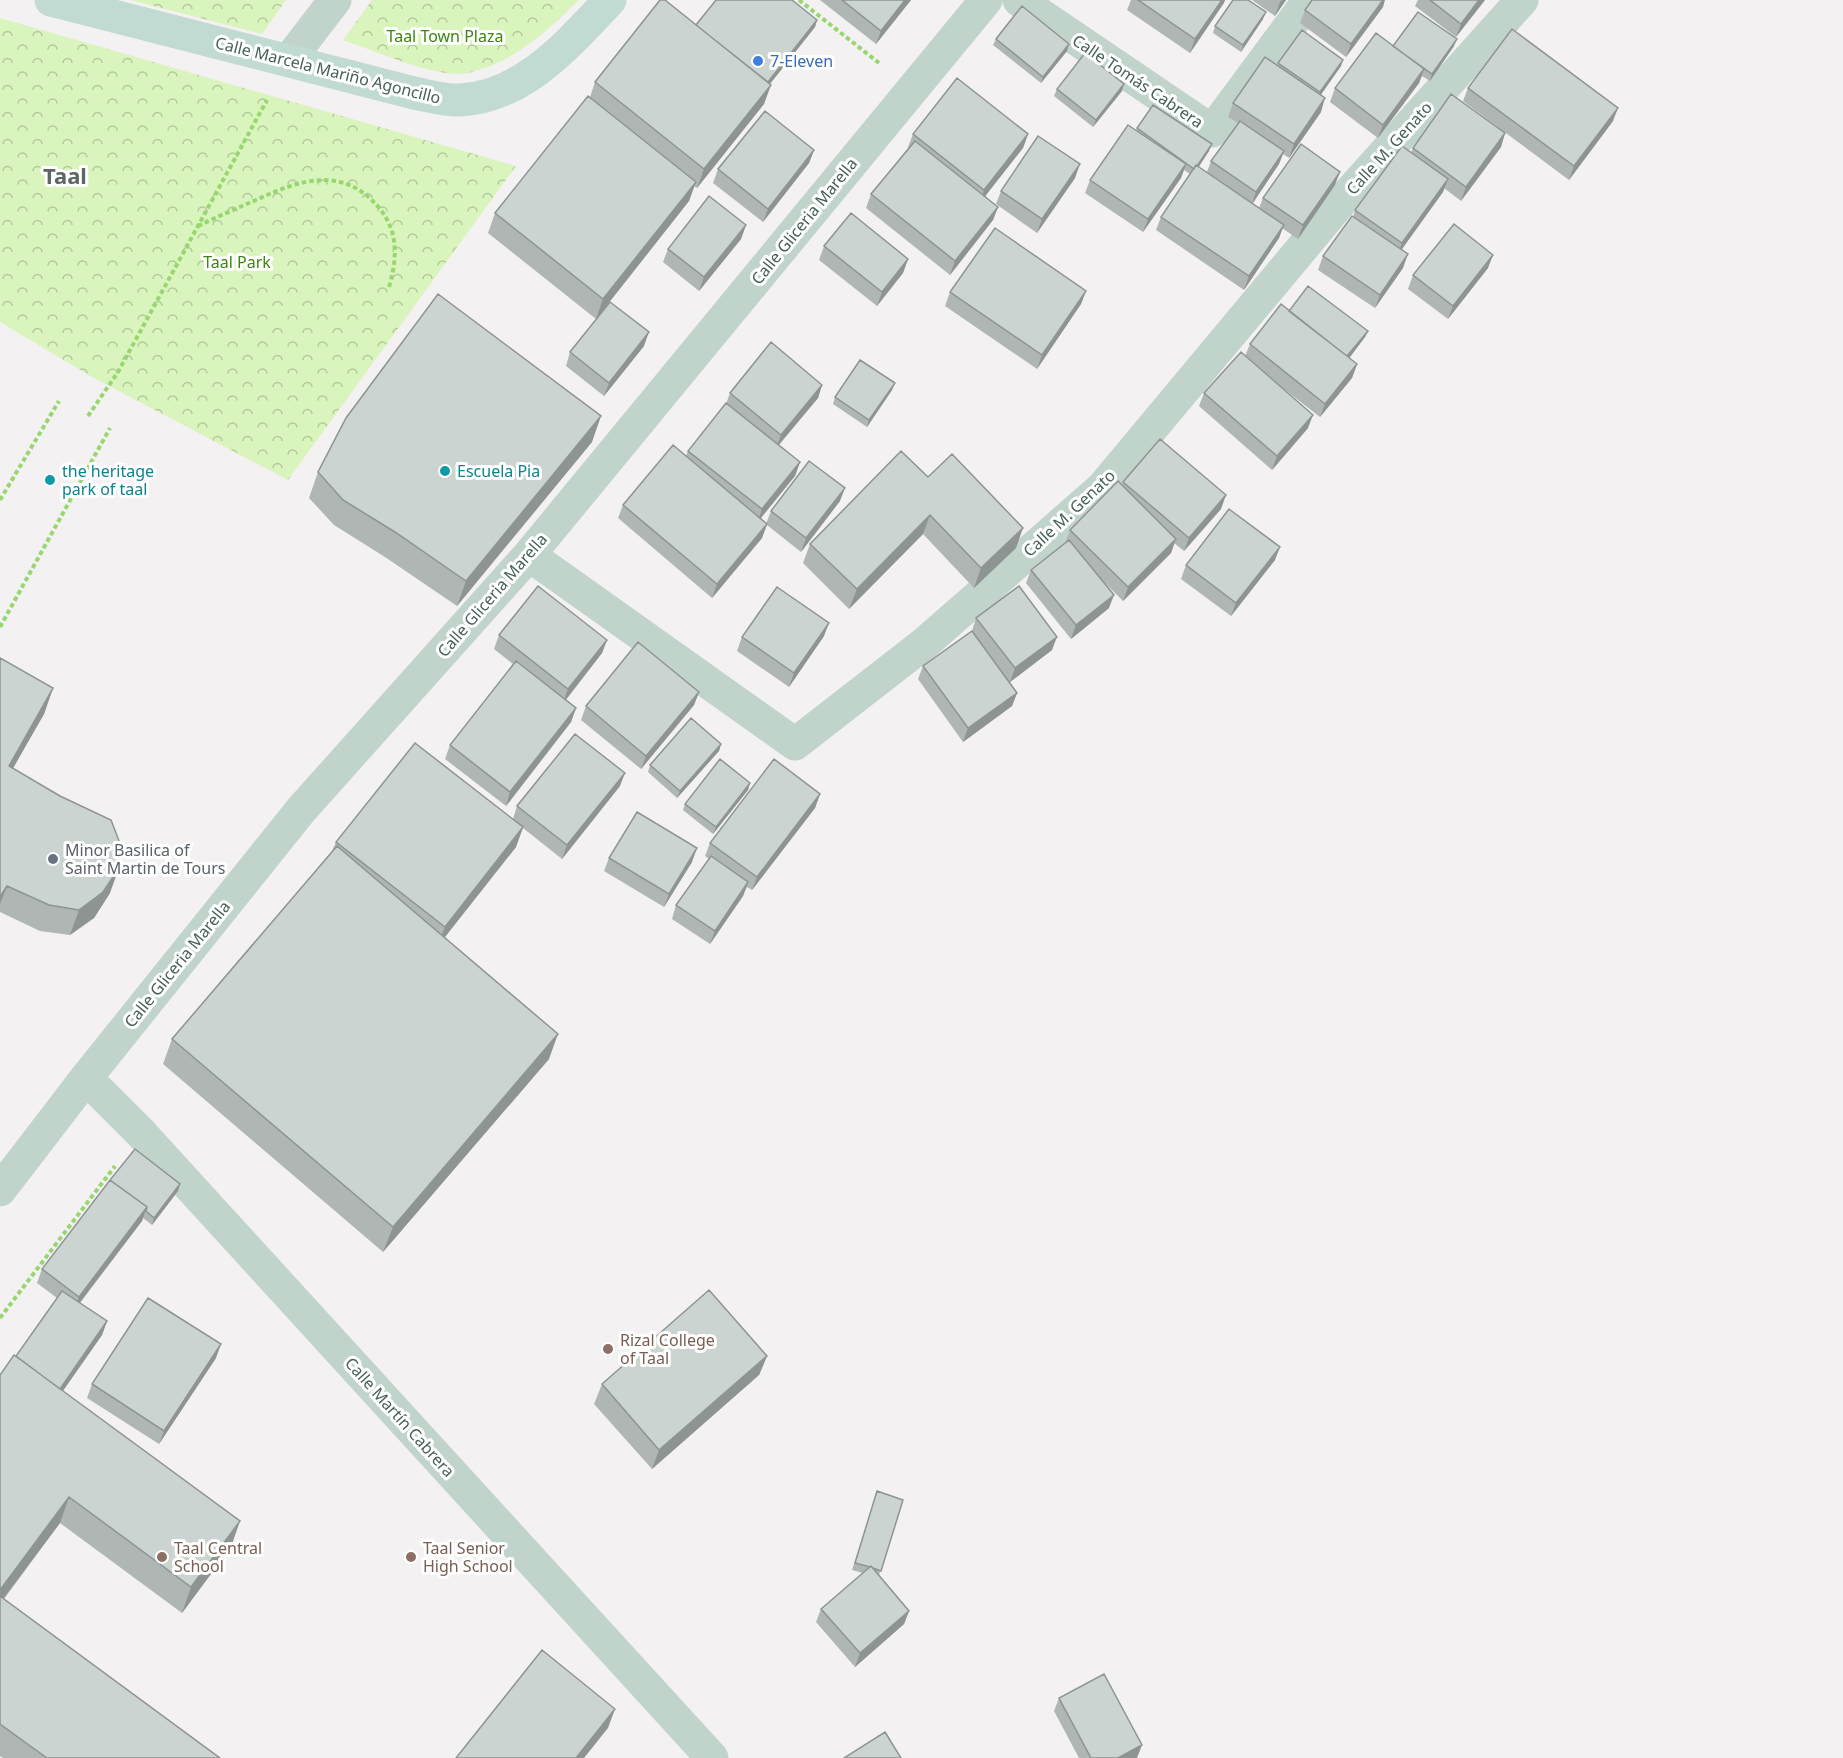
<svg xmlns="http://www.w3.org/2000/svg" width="1843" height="1758" font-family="'Noto Sans',sans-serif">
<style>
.park{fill:url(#park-crowns)}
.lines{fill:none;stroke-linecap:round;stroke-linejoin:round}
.path{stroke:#98d770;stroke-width:4;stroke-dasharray:4.5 3;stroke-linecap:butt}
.minor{stroke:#c0d4cc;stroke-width:33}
.secondary{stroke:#c2dbd2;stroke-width:33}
.wall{fill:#afb6b4}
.shaded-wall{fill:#8e9492}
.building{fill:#cbd4d1;stroke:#8e9492;stroke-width:1.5}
.shop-dot{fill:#3f7fe0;stroke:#fff;stroke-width:2}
.culture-dot{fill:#0f9aa8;stroke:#fff;stroke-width:2}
.worship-dot{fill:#6b7280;stroke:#fff;stroke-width:2}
.education-dot{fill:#8d6e63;stroke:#fff;stroke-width:2}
.labels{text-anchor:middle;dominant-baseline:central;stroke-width:6;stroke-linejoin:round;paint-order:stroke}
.park-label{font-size:16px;fill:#3d860d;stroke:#fff}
.shop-label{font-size:16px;fill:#366cbe;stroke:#fff;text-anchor:start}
.street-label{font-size:16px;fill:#476156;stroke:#fff}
.culture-label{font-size:16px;fill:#0d838f;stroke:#fff;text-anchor:start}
.worship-label{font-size:16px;fill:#5b616d;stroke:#fff;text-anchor:start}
.education-label{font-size:16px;fill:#785e54;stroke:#fff;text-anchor:start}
.district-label{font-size:22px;font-weight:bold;fill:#5d6763;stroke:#fff}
</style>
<defs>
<pattern id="park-crowns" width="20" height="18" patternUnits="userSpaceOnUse" patternTransform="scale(1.5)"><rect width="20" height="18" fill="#d9f4bc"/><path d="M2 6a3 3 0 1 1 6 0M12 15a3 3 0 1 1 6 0" fill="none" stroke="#b2c99c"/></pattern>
</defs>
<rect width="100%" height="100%" fill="#f4f1f3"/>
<path class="park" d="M 130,0 L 286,0 L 262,34 Z
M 372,0 L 579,0 C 549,29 520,57 479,70 C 473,71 467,74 461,74 C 429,75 375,51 343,40 Z
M 0,18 L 516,166 L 288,480 L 92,377 L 0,322 Z"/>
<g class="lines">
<path class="path" d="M 799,0 L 879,63
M 198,226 C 217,217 237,208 256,200 C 301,179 344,165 380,209 C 399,233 397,260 389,287
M 88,416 L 118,372 L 267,100
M 0,500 L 59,401
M 0,627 L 110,428
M 0,1318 L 115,1166"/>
<path class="minor" d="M 1019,0 L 1212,131 L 1309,0
M 289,60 L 335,0
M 529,555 L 795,744 L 925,643 L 1102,488 L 1339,204 L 1522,0
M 86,1078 L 140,1132 L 712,1758
M 0,1190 L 86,1078 L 301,810 L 529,555 L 986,0"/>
<path class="secondary" d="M 51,0 L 414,93 C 429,96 446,101 460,100 C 524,97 569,43 610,0"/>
</g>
<path class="wall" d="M 820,0 L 911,0 L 876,44 Z
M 1131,0 L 1225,0 L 1190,53 L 1127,10 Z
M 1252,0 L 1286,0 L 1275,16 Z
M 1418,0 L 1485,0 L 1456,37 L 1415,6 Z
M 1383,7 L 1346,57 L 1300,23 L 1305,10 Z
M 1263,19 L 1241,52 L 1213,33 L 1215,26 Z
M 817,20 L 815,27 L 770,84 L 764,104 L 697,188 L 694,186 L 689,201 L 596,319 L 488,233 L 495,213 L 590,97 L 595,82 L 696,25 Z
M 996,39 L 1069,44 L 1067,51 L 1041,83 L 993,45 Z
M 1393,46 L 1454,46 L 1430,81 L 1422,76 L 1419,83 L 1378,138 L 1330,102 L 1335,88 Z
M 1278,63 L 1341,66 L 1320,95 L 1321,112 L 1289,158 L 1283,154 L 1279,164 L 1252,203 L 1259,208 L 1263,198 L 1335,185 L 1298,239 L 1282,228 L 1279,238 L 1244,290 L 1156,230 L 1161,217 L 1190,174 L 1184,170 L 1181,178 L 1143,232 L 1085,193 L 1090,180 L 1136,131 L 1137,128 L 1209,151 L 1199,167 L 1207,172 L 1211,161 L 1238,123 L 1228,117 L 1233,103 L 1278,65 Z
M 1468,88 L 1613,121 L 1569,180 L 1463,101 Z
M 1057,89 L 1122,91 L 1093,127 L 1054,96 Z
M 1505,133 L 1501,147 L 1461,201 L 1444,188 L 1443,192 L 1401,250 L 1403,268 L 1375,308 L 1318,270 L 1323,256 L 1353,217 L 1355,210 L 1411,152 L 1413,148 Z
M 913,134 L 1028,134 L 1023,148 L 985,196 L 998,207 L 993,220 L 950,275 L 866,208 L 871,194 L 908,148 L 908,147 Z
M 814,150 L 809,163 L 763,222 L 713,183 L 718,169 Z
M 1075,178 L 1037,233 L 996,204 L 1001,191 Z
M 746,225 L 741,239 L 699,291 L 663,262 L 668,249 Z
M 824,246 L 908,259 L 903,273 L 877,306 L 819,260 Z
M 1488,268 L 1448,319 L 1408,289 L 1413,275 Z
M 1086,291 L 1081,304 L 1037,369 L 945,306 L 950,292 Z
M 1289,310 L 1368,331 L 1365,337 L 1349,358 L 1357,364 L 1352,378 L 1320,417 L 1271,379 L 1308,428 L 1272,470 L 1199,406 L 1204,393 L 1245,356 L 1250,344 Z
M 644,346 L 604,396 L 566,366 L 570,352 Z
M 895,383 L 892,390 L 867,427 L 833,404 L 835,397 Z
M 822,385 L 818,398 L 779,445 L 800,462 L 795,476 L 760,518 L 766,524 L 771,511 L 840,501 L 801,552 L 767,525 L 762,538 L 712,598 L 618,518 L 623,505 L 686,456 L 688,451 L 726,404 L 730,393 Z
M 592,442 L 457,606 L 385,557 L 334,525 L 309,498 L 318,472 Z
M 928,477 L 1016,548 L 974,588 L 923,534 L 849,609 L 803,563 L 810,544 Z
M 1123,482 L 1221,509 L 1184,551 L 1174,543 L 1171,553 L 1123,601 L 1102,580 L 1109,608 L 1071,639 L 1026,583 L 1031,570 L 1065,543 L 1070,530 L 1122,485 Z
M 1275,560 L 1231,616 L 1181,579 L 1186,565 Z
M 976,618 L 1052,650 L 1010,682 L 1017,693 L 1012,706 L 963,742 L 918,679 L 923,666 L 972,631 Z
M 499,635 L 607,640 L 602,653 L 566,700 L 576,708 L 571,722 L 506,806 L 445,759 L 450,745 L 513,664 L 494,649 Z
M 824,636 L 789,687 L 737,651 L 742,637 Z
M 0,658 L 53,688 L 44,714 L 13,768 L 110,893 L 94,918 L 70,935 L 40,931 L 0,912 Z
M 699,692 L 694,705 L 641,769 L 581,720 L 586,706 Z
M 721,744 L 719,751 L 677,798 L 648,772 L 650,765 Z
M 750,783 L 748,790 L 713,834 L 683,810 L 685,804 Z
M 620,786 L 562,859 L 523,828 L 516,847 L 445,937 L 549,1059 L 383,1252 L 163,1064 L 172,1039 L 332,851 L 336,842 L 513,819 L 517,806 Z
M 820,794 L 815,808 L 752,890 L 747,887 L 743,896 L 710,944 L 672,919 L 676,905 L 709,859 L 705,856 L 710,843 Z
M 609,858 L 692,862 L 664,907 L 604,871 Z
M 180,1184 L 178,1191 L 152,1225 L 143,1218 L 142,1221 L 80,1303 L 107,1321 L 102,1335 L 63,1391 L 231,1547 L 182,1613 L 60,1523 L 4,1599 L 220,1758 L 3,1758 L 0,1756 L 0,1375 L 16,1356 L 57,1298 L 37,1283 L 42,1269 Z
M 767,1356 L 759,1375 L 652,1469 L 594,1404 L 602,1384 Z
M 216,1358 L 159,1444 L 87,1398 L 92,1384 Z
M 875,1498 L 903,1500 L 879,1575 L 909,1611 L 904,1624 L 855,1667 L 816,1622 L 821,1609 L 863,1573 L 852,1570 Z
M 1059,1698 L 1137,1758 L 1079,1758 L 1054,1711 Z"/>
<path class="shaded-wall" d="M 905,0 L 911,0 L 876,44 L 881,31 Z
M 1222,0 L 1225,0 L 1224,3 L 1190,53 L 1195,39 Z
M 1282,0 L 1286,0 L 1275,16 L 1280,2 Z
M 1383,0 L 1385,0 L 1383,7 L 1346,57 L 1351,44 Z
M 1479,0 L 1485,0 L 1456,37 L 1461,24 Z
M 1266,12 L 1263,19 L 1241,52 L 1243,45 Z
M 817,20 L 815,27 L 765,90 L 767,83 Z
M 1457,39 L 1454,46 L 1430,81 L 1432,74 Z
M 1069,44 L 1067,51 L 1041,83 L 1043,77 Z
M 1343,60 L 1341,66 L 1318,99 L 1320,92 Z
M 1424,69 L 1419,83 L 1378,138 L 1383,125 Z
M 1124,84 L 1122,91 L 1093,127 L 1096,120 Z
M 771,85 L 764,104 L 697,188 L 704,169 Z
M 1325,98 L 1321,112 L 1289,158 L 1294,144 Z
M 1618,108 L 1613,121 L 1569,180 L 1574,166 Z
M 1505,133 L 1501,147 L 1461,201 L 1466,187 Z
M 1028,134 L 1023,148 L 979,204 L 984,190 Z
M 1212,144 L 1209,151 L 1192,176 L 1195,169 Z
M 814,150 L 809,163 L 763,222 L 768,209 Z
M 1284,151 L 1279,164 L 1251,206 L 1256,192 Z
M 1080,164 L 1075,178 L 1037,233 L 1042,219 Z
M 1186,164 L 1181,178 L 1143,232 L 1148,219 Z
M 1340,172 L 1335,185 L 1298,239 L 1303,225 Z
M 1448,179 L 1443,192 L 1397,256 L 1402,243 Z
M 696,182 L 689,201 L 596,319 L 603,299 Z
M 998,207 L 993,220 L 950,275 L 955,261 Z
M 746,225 L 741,239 L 699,291 L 704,277 Z
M 1284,225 L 1279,238 L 1244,290 L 1249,276 Z
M 1408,254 L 1403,268 L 1375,308 L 1380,295 Z
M 1493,255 L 1488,268 L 1448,319 L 1453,306 Z
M 908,259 L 903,273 L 877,306 L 882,292 Z
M 1086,291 L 1081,304 L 1037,369 L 1042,355 Z
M 1368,331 L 1365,337 L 1344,365 L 1346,358 Z
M 649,332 L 644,346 L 604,396 L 609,383 Z
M 1357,364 L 1352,378 L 1320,417 L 1325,404 Z
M 895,383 L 892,390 L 867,427 L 869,420 Z
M 822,385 L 818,398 L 776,448 L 781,435 Z
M 1313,415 L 1308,428 L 1272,470 L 1277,456 Z
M 601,416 L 592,442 L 457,606 L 466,581 Z
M 800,462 L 795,476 L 757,523 L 762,509 Z
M 845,488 L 840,501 L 801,552 L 806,538 Z
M 1226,495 L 1221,509 L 1184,551 L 1189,538 Z
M 930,515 L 923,534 L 849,609 L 857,589 Z
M 767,524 L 762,538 L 712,598 L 717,584 Z
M 1023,528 L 1016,548 L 974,588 L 981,568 Z
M 1176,539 L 1171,553 L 1123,601 L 1128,587 Z
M 1280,547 L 1275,560 L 1231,616 L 1236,603 Z
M 1114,595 L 1109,608 L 1071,639 L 1076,625 Z
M 829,623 L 824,636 L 789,687 L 794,673 Z
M 1057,637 L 1052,650 L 1010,682 L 1015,668 Z
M 607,640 L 602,653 L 563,703 L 568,689 Z
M 53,688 L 44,714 L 0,791 L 9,766 Z
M 699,692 L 694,705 L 641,769 L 646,756 Z
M 1017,693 L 1012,706 L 963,742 L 968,728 Z
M 576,708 L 571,722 L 506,806 L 510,792 Z
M 721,744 L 719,751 L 677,798 L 680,791 Z
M 625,773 L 620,786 L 562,859 L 567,845 Z
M 750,783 L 748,790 L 713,834 L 716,827 Z
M 820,794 L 815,808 L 752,890 L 757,877 Z
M 523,827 L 516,847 L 437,947 L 445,927 Z
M 697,848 L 692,862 L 664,907 L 669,894 Z
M 119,868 L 110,893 L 94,918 L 70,935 L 79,910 Z
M 748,882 L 743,896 L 710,944 L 715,931 Z
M 7,886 L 0,904 L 0,897 Z
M 558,1034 L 549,1059 L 383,1252 L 393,1227 Z
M 180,1184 L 178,1191 L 152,1225 L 154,1218 Z
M 147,1207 L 142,1221 L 74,1310 L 79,1297 Z
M 107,1321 L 102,1335 L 55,1402 L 60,1389 Z
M 221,1344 L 216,1358 L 159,1444 L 164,1431 Z
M 767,1356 L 759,1375 L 652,1469 L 659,1450 Z
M 69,1497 L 60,1523 L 0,1603 L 0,1590 Z
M 240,1521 L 231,1547 L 182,1613 L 191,1587 Z
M 909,1611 L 904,1624 L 855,1667 L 860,1653 Z
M 615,1709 L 608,1728 L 584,1758 L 576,1758 Z
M 1142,1745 L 1137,1758 L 1118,1758 Z"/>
<path class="building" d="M 660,0 L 665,0 L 771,85 L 704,169 L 595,82 Z
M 716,0 L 792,0 L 817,20 L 768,82 L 696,25 Z
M 842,0 L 905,0 L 881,31 Z
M 1138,0 L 1222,0 L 1195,39 Z
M 1233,0 L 1248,0 L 1266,12 L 1243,45 L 1215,26 Z
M 1312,0 L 1383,0 L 1351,44 L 1305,10 Z
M 1430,0 L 1479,0 L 1461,24 Z
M 1022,6 L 1069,44 L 1043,77 L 996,39 Z
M 1418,12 L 1457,39 L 1432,74 L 1393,46 Z
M 1512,29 L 1618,108 L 1574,166 L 1468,88 Z
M 1302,30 L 1343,60 L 1320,92 L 1278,63 Z
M 1376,33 L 1424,69 L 1383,125 L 1335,88 Z
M 1085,53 L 1124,84 L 1096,120 L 1057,89 Z
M 1265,57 L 1325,98 L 1294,144 L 1233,103 Z
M 957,78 L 1028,134 L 984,190 L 913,134 Z
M 1451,94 L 1505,133 L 1466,187 L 1413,148 Z
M 588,96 L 696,182 L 603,299 L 495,213 Z
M 1153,105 L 1212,144 L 1197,166 L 1196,165 L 1194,169 L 1137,128 Z
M 765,111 L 814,150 L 768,209 L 718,169 Z
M 1240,121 L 1284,151 L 1256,192 L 1211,161 Z
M 1128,125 L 1186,164 L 1148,219 L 1090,180 Z
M 1038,136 L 1080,164 L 1042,219 L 1001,191 Z
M 915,141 L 998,207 L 955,261 L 871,194 Z
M 1301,144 L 1340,172 L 1303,225 L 1263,198 Z
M 1402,146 L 1448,179 L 1402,243 L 1355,210 Z
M 1196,165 L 1284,225 L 1249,276 L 1161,217 Z
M 709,196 L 746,225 L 704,277 L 668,249 Z
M 851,213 L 908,259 L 882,292 L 824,246 Z
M 1352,216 L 1408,254 L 1380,295 L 1323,256 Z
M 1454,224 L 1493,255 L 1453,306 L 1413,275 Z
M 995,228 L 1086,291 L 1042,355 L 950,292 Z
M 1308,286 L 1368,331 L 1347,356 L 1289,311 Z
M 438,294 L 601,416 L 466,581 L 395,532 L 343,500 L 318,472 L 346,418 Z
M 610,302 L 649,332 L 609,383 L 570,352 Z
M 1281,304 L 1357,364 L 1325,404 L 1250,344 Z
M 771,342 L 822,385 L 781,435 L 730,393 Z
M 1241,352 L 1313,415 L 1277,456 L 1204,393 Z
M 860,360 L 895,383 L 869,420 L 835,397 Z
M 726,403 L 800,462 L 762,509 L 688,451 Z
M 1160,439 L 1226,495 L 1189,538 L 1123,482 Z
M 673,445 L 767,524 L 717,584 L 623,505 Z
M 901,451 L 928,477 L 952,454 L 1023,528 L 981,568 L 930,515 L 857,589 L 810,544 Z
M 809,461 L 845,488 L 806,538 L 771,511 Z
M 1118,481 L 1176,539 L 1128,587 L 1070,530 Z
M 1229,509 L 1280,547 L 1236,603 L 1186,565 Z
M 1069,540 L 1114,595 L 1076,625 L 1031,570 Z
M 538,586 L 607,640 L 568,689 L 499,635 Z
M 1019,586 L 1057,637 L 1015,668 L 976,618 Z
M 777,587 L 829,623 L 794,673 L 742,637 Z
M 972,631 L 1017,693 L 968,728 L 923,666 Z
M 638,642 L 699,692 L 646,756 L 586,706 Z
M 0,658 L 53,688 L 9,766 L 60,796 L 111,820 L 121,846 L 119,868 L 103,892 L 79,910 L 49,905 L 7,886 L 0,897 Z
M 516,661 L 576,708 L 510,792 L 450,745 Z
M 691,718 L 721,744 L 680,791 L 650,765 Z
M 575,734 L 625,773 L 567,845 L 517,806 Z
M 415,743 L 523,827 L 445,927 L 336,842 Z
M 720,759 L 750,783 L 716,827 L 685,804 Z
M 774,759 L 820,794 L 757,877 L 710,843 Z
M 637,812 L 697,848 L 669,894 L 609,858 Z
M 337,846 L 558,1034 L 393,1227 L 172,1039 Z
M 711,856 L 748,882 L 715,931 L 676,905 Z
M 135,1149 L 180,1184 L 154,1218 L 146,1211 L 147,1207 L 110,1180 Z
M 110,1180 L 147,1207 L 79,1297 L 42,1269 Z
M 709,1290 L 767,1356 L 659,1450 L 602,1384 Z
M 62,1291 L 107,1321 L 60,1389 L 16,1356 Z
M 148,1298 L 221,1344 L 164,1431 L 92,1384 Z
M 14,1355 L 240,1521 L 191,1587 L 69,1497 L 0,1590 L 0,1375 Z
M 877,1491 L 903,1500 L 881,1571 L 873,1568 L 871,1566 L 870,1567 L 855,1563 Z
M 871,1566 L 909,1611 L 860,1653 L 821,1609 Z
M 0,1596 L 220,1758 L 47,1758 L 0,1724 Z
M 542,1650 L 615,1709 L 576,1758 L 456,1758 Z
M 1104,1674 L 1142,1745 L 1118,1758 L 1091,1758 L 1059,1698 Z
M 885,1732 L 901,1758 L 844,1758 Z"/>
<circle class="shop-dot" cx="758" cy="61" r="6"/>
<g class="culture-dot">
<circle cx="445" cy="471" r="6"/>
<circle cx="50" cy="480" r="6"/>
</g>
<circle class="worship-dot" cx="53" cy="859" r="6"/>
<g class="education-dot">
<circle cx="608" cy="1349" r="6"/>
<circle cx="162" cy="1557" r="6"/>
<circle cx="411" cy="1557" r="6"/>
</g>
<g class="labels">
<g class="park-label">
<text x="445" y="36">Taal Town Plaza</text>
<text x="237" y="262">Taal Park</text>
</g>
<g class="shop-label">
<text x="770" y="61">7-Eleven</text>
</g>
<g class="street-label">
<text transform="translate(328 70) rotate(14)">Calle Marcela Mariño Agoncillo</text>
<text transform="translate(1138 81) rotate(34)">Calle Tomás Cabrera</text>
<text transform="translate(1389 148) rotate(-48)">Calle M. Genato</text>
<text transform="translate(804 221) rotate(-51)">Calle Gliceria Marella</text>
<text transform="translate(1069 513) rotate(-43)">Calle M. Genato</text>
<text transform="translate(492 595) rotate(-49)">Calle Gliceria Marella</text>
<text transform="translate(177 964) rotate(-51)">Calle Gliceria Marella</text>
<text transform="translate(400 1417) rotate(48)">Calle Martín Cabrera</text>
</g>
<g class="culture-label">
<text x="62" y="471">the heritage<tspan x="62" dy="18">park of taal</tspan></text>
<text x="457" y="471">Escuela Pia</text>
</g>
<g class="worship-label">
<text x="65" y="850">Minor Basilica of<tspan x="65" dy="18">Saint Martin de Tours</tspan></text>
</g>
<g class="education-label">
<text x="620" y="1340">Rizal College<tspan x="620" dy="18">of Taal</tspan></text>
<text x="174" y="1548">Taal Central<tspan x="174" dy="18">School</tspan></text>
<text x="423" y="1548">Taal Senior<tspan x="423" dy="18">High School</tspan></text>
</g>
<g class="district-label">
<text x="65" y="175">Taal</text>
</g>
</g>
</svg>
